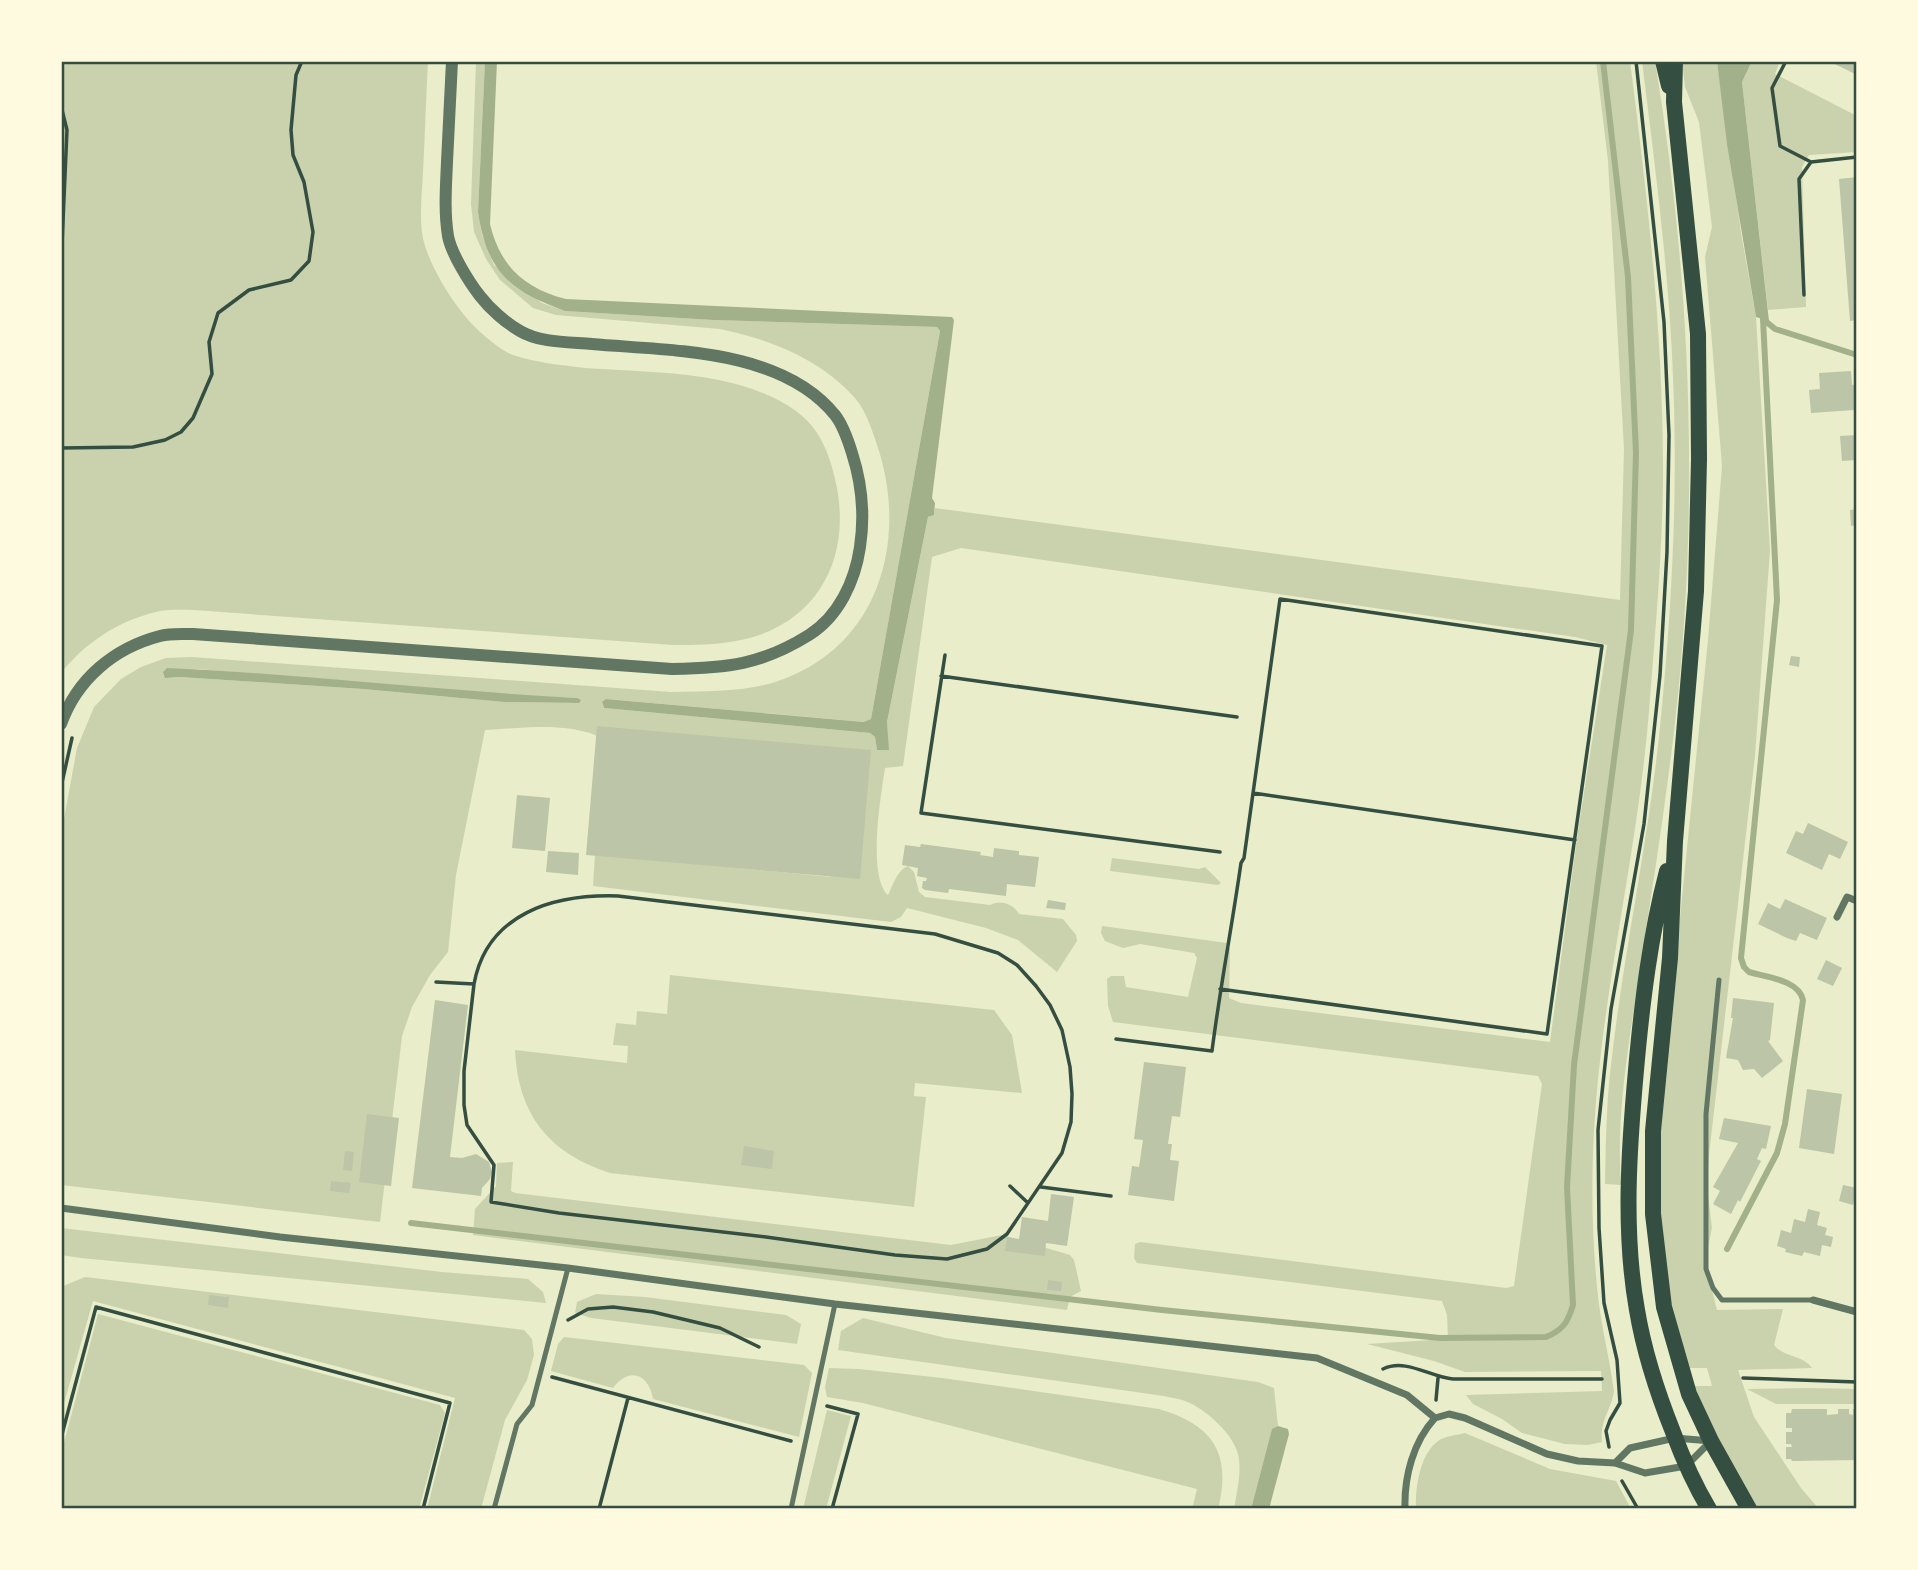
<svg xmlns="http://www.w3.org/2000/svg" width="1918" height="1570" font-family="'Public Sans',sans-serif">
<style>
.green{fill:#cad2ad;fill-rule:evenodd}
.water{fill:#a3b18a}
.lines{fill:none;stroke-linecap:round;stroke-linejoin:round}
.stream{stroke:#a3b18a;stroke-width:6}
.building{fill:#bcc5a7}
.path{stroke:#344e41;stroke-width:3.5}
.service{stroke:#617663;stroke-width:5}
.minor{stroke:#617663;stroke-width:7}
.tertiary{stroke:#617663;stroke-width:12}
.primary{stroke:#344e41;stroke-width:16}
.neatline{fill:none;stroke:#344e41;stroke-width:2.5}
</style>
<rect width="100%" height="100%" fill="#e9edc9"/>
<path class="green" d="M 61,61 L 428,61 C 426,98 425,135 423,172 C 422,195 418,224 425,246 C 432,268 447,293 461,311 C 471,325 497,349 513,355 C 537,363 561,365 586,368 C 653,373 739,370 796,411 C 822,430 831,458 837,488 C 851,564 813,627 736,641 C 715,645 694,645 673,645 L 194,610 C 182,610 167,609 156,612 C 118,621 85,643 61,673 Z
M 476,61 L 485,61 L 478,212 L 482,235 L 494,265 L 542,303 L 565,311 L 713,320 L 937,327 L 940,331 L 871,719 L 865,722 L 607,699 L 602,703 L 604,708 L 870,733 L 875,737 L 877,750 L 888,749 L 887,722 L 928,517 L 934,515 L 935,508 L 1620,600 L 1624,449 L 1608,161 L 1596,61 L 1630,61 C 1648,201 1664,341 1663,483 C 1662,559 1655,635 1649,711 C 1638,851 1602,989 1594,1130 C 1591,1188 1592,1247 1599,1305 C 1603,1333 1610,1362 1614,1391 C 1611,1411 1600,1419 1602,1442 L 1588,1445 L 1565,1444 L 1522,1433 L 1502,1419 L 1473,1404 L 1466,1395 L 1602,1391 L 1601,1371 L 1465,1372 L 1434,1361 L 1367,1344 L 1448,1339 L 1447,1315 L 1442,1301 L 1137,1263 L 1134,1258 L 1135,1244 L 1140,1242 L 1506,1288 L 1514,1286 L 1542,1084 L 1538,1076 L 1113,1022 L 1108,1006 L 1107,979 L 1111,976 L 1124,976 L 1126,987 L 1188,997 L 1197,958 L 1194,953 L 1140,944 L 1123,948 L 1105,941 L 1101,933 L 1102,926 L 1227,943 L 1230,949 L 1229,998 L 1241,1003 L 1550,1042 L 1577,838 L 1607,645 L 1575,637 L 961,548 L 932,557 L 903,766 L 885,768 C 881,795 867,876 888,895 C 893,886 897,870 908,866 L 914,872 L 919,892 L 925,897 L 990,905 C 1000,899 1014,904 1019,914 L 1063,919 L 1076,935 L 1077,941 L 1057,972 L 1018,940 L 986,928 L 907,908 L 901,917 L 891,922 L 593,886 L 595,854 L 831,877 L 838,835 L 590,733 C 556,723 520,728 485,730 L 456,875 L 448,952 L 430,975 L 412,1007 L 402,1036 L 380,1222 L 61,1185 L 61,835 L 77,748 L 94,707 L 121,679 L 141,667 L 166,658 L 192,657 L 671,692 C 713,691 753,693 791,676 C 881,638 906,538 879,451 C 873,433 867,412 855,398 C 821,359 769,339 720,329 L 556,315 L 533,308 L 500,280 L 486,259 L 474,232 L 471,204 ZM 197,669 L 494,694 L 577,698 L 579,703 L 504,702 L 363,689 L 180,677 L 165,678 Z
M 1642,61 L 1655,61 C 1691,279 1700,503 1675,723 C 1665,810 1651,896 1638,982 C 1628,1048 1616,1118 1621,1185 L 1605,1184 C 1606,1145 1606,1105 1611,1065 C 1624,949 1650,834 1661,717 C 1672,604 1678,491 1673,377 C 1669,271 1655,166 1642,61 Z
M 1682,61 L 1717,61 L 1741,233 L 1756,317 L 1770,550 L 1755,756 L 1709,1155 L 1707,1186 L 1712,1228 L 1705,1262 L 1717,1310 L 1783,1309 L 1774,1345 C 1783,1357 1803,1355 1812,1368 L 1738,1370 L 1754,1417 L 1801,1488 L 1819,1509 L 1753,1509 L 1727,1461 L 1694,1386 L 1712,1386 L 1707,1368 L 1689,1368 L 1675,1322 L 1664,1272 L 1657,1199 L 1664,1076 L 1708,640 L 1722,466 L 1705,257 L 1712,227 L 1699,122 L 1685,87 Z
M 1752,61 L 1780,61 L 1775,74 L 1857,116 L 1857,152 L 1809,155 L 1802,167 L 1806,307 L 1768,310 L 1742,82 Z
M 1112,858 L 1199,869 L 1205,867 L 1221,883 L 1218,885 L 1110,871 Z
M 670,975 L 994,1010 L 1012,1035 L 1022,1093 L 915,1083 L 914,1096 L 926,1097 L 914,1207 L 610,1173 C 548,1153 518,1114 515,1050 L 627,1063 L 628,1046 L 613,1045 L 616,1023 L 636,1025 L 637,1011 L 667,1014 Z
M 513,1162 L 511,1191 L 515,1193 L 951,1245 L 1002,1235 L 1070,1255 L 1074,1260 L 1081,1291 L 1070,1297 L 1067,1310 L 473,1235 L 475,1209 L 496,1186 L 497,1163 Z
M 61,1228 L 442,1272 L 528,1279 L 543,1292 L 546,1303 L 81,1258 L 61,1255 Z
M 85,1277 L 524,1330 L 532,1339 L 534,1355 L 527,1380 L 505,1420 L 481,1509 L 427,1509 L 455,1398 L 93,1301 L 61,1414 L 61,1287 Z
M 596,1294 L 645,1297 L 786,1315 L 801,1324 L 797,1344 L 591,1318 L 575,1313 L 577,1302 Z
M 98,1314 L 440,1405 L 445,1413 L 419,1509 L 61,1509 L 61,1454 Z
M 863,1318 L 946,1338 L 1258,1382 L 1274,1388 L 1278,1426 L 1272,1430 L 1251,1509 L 1234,1509 C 1237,1491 1242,1472 1238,1454 C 1233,1434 1208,1412 1190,1403 C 1182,1399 1172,1398 1164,1396 L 838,1350 L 841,1331 Z
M 564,1337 L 804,1365 L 812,1373 L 799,1437 L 653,1399 C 649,1374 629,1366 613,1388 L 551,1371 L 558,1344 Z
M 829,1368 L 859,1369 L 942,1378 L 1159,1409 C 1213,1425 1232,1453 1218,1509 L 1192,1509 L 1197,1489 L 863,1403 L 827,1397 L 825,1387 Z
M 1809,1388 L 1857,1389 L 1857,1404 L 1776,1404 L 1747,1389 Z
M 827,1410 L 851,1416 L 826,1509 L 803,1509 Z
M 1465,1433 L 1550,1469 L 1616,1481 L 1631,1509 L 1416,1509 C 1415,1488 1420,1454 1438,1441 C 1445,1436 1457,1435 1465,1433 Z"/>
<path class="water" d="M 485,61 L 497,61 L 490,224 C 500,266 524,288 566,299 L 952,317 L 954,320 L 932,498 L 935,503 L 934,515 L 928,517 L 887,722 L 889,750 L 877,750 L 875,737 L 870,733 L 604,708 L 602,702 L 606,699 L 864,722 L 871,719 L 940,331 L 937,327 L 713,320 L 565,311 C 510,291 487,272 478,212 Z
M 1717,61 L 1752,61 L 1742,82 L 1769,321 L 1756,317 L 1727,144 Z
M 167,668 C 304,674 440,691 577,698 L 581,700 L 579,703 L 504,702 L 363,689 L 180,677 L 165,678 L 163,672 Z
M 1278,1426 L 1288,1429 L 1289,1434 L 1269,1509 L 1251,1509 L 1272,1429 Z"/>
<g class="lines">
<path class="stream" d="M 1763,319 L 1775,329 L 1857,355
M 411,1223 L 1162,1310 L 1440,1338 L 1546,1337 C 1563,1330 1568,1322 1573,1305 L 1567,1187 L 1574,1065 L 1631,630 L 1636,453 L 1628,277 L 1603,61
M 1727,1249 L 1777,1153 L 1785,1124 L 1803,1000 C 1799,980 1766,977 1749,972 L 1744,967 L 1741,958 L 1777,600 L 1763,319"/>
</g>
<path class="building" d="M 1828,61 L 1857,61 L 1857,75 L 1843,68 Z
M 1857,177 L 1857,320 L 1850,321 L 1839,179 Z
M 1851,371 L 1852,385 L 1857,384 L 1857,408 L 1854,410 L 1811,413 L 1809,390 L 1820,389 L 1819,373 Z
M 1857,435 L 1857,460 L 1842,461 L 1840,436 Z
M 1857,509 L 1857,525 L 1851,526 L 1850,510 Z
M 1791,656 L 1800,657 L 1799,667 L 1789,665 Z
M 597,726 L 871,750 L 860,879 L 586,855 Z
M 517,795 L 550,798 L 545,851 L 512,848 Z
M 1808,823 L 1848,842 L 1840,859 L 1829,854 L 1822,870 L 1786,853 L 1796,831 L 1803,834 Z
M 921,844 L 981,852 L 980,855 L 993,857 L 994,848 L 1019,851 L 1019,855 L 1039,857 L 1035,887 L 1007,884 L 1006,896 L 949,889 L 948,893 L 925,890 L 922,888 L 923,881 L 926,881 L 927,878 L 917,876 L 918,868 L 902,865 L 905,845 L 920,847 Z
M 548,851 L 579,853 L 578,875 L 546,872 Z
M 1785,899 L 1827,918 L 1817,940 L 1800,933 L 1796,941 L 1787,938 L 1758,924 L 1768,903 L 1780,909 Z
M 1048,900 L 1066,903 L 1065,910 L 1046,908 Z
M 1826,960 L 1842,968 L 1833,986 L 1817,979 Z
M 1733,998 L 1774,1003 L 1770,1040 L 1768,1041 L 1783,1061 L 1762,1078 L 1754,1069 L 1743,1070 L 1738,1060 L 1726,1058 L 1733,1018 L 1731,1018 Z
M 435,1000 L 468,1005 L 450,1157 L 462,1158 L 476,1154 L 489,1162 L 492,1172 L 490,1179 L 482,1188 L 481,1196 L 412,1188 Z
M 1144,1062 L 1186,1067 L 1180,1117 L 1172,1116 L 1168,1144 L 1172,1144 L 1170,1160 L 1179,1161 L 1174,1201 L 1128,1195 L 1132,1166 L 1139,1167 L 1143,1140 L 1134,1139 Z
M 1807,1089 L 1842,1094 L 1834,1154 L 1799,1148 Z
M 367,1114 L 399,1118 L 391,1186 L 359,1182 Z
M 1724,1118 L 1771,1126 L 1766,1149 L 1762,1148 L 1757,1159 L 1761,1161 L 1740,1202 L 1738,1200 L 1731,1214 L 1713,1204 L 1720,1191 L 1713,1187 L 1738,1143 L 1719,1139 Z
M 744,1146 L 774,1151 L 772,1169 L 741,1165 Z
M 345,1151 L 354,1152 L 352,1171 L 343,1170 Z
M 331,1181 L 351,1183 L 349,1193 L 330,1191 Z
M 1843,1185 L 1857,1188 L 1853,1205 L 1839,1201 Z
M 1051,1194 L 1074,1197 L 1067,1246 L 1046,1243 L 1045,1256 L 1005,1251 L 1007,1237 L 1019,1239 L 1022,1217 L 1048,1221 Z
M 1808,1209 L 1820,1212 L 1817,1225 L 1827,1228 L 1825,1235 L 1833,1237 L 1831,1247 L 1822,1245 L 1820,1256 L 1804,1252 L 1802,1256 L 1785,1252 L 1786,1249 L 1777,1246 L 1781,1230 L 1791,1233 L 1794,1219 L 1805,1222 Z
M 1048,1280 L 1062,1282 L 1061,1291 L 1047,1290 Z
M 209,1295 L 226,1297 L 229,1296 L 228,1308 L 208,1305 Z
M 1792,1409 L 1827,1409 L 1827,1415 L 1838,1414 L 1838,1409 L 1849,1409 L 1849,1414 L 1853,1415 L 1853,1409 L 1857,1409 L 1857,1460 L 1792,1461 L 1791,1459 L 1786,1459 L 1786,1447 L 1792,1447 L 1791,1444 L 1786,1444 L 1786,1432 L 1792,1432 L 1792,1428 L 1786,1428 L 1786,1413 L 1791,1413 Z"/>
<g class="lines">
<path class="path" d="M 1786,61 L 1772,88 L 1780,146 L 1811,162 L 1857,157
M 61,106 L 67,130 L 61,267
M 1804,295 L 1799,179 L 1811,162
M 61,448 L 133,447 L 165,440 L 181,432 L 193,418 L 212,374 L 209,342 L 218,313 L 249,290 L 291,280 L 309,261 L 313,232 L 304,182 L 293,155 L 291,130 L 296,75 L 302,61
M 945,655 L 921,813 L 1220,852
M 941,676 L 1237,717
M 61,787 L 72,738
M 1253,793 L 1575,840
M 436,982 L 474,984 C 487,913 554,894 618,896 L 935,934 L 998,953 L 1017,965 L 1036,986 L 1050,1005 L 1062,1030 L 1070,1067 L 1072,1094 L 1071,1122 L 1062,1153 L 1007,1234 L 987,1249 L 947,1259 L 895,1255 L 766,1237 L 559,1213 L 491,1202 L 494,1165 L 467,1125 L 464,1105 L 464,1071 L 474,984
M 1116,1039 L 1212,1051 C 1220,988 1232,926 1241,863 L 1244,858 L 1280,599 L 1602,646 L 1547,1034 L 1220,989
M 1010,1186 L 1028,1203
M 1041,1187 L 1111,1196
M 568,1320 L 588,1309 L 613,1307 L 653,1312 L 720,1328 L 759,1347
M 1383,1369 C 1406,1358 1430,1377 1453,1379 L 1602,1379
M 552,1377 L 791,1441
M 1743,1378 L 1857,1382
M 1436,1400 L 1438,1378
M 827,1406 L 858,1414 L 832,1509
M 61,1438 L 96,1307 L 450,1403 L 423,1509
M 1609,1447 L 1606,1431 L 1610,1420 L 1620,1403 L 1617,1360 L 1604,1303 L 1599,1228 L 1598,1130 L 1611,1009 L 1644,824 L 1660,675 L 1667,552 L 1669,435 L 1664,322 L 1636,61
M 1622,1481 L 1638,1509
M 599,1509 L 628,1398"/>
<path class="service" d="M 1719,980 L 1706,1114 L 1706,1269 L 1713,1288 L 1722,1300 L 1813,1300
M 494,1509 L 517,1424 L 532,1405 L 568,1268
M 791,1509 L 835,1304"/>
<path class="minor" d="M 1837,917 L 1847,897 L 1857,901
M 61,1208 L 280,1237 L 568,1268 L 835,1304 L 1317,1358 L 1407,1395 L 1435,1418
M 1813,1300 L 1857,1312
M 1435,1418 L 1449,1414 L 1465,1418 L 1547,1454 L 1578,1461 L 1615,1463 L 1645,1473 L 1686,1466 L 1710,1442
M 1615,1463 L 1630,1448 L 1675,1438 L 1711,1441
M 1405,1509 C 1404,1477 1413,1442 1435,1418"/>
<path class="tertiary" d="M 61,724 C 77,679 114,648 160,636 C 170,633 182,634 193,634 L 672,669 C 727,668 761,665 809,635 C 839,616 855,581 860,547 C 865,514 862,484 852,453 C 848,440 843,425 835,415 C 781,348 669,351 592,344 C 569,342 540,343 520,331 C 506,323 490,309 480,296 C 469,282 451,253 448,236 C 444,211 446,186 447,162 C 449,128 450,95 452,61"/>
<path class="primary" d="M 1663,61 L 1669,86
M 1675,61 L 1674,102 L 1698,334 L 1699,459 L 1696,591 L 1675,841 L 1670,958 L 1653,1131 L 1653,1214 L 1664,1307 L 1689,1394 L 1711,1441 L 1749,1509
M 1667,871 C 1650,936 1642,1003 1636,1070 C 1629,1148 1623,1232 1637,1310 C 1644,1352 1657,1392 1673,1432 C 1683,1459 1694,1484 1709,1509"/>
</g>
<rect width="1918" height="1570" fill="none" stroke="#fefae0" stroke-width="126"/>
<rect x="63" y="63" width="1792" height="1444" class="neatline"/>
</svg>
